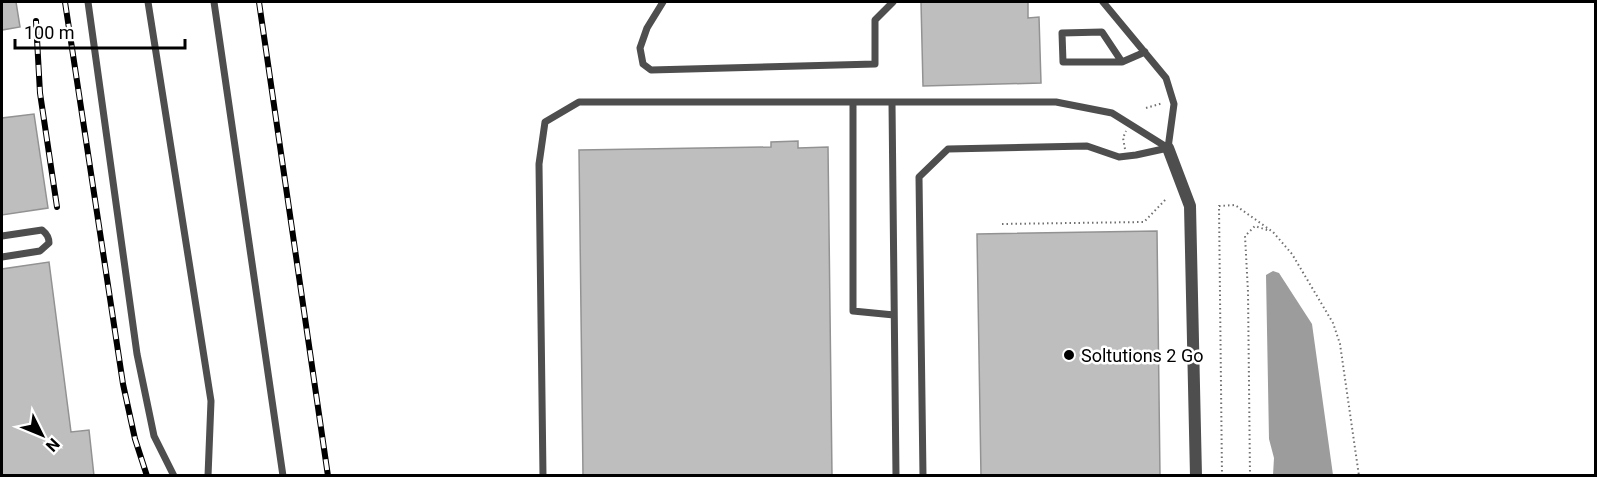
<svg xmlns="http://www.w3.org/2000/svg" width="1597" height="477" font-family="Roboto,sans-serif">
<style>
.water{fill:#9c9c9c}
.building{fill:#bebebe;stroke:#929292;stroke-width:1.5}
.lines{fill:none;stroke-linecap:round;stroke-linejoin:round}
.path{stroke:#707070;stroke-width:2;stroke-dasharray:1.5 3;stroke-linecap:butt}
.service{stroke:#4e4e4e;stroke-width:7}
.minor{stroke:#4e4e4e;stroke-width:12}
.rail-casing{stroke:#000;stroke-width:6}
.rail{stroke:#fff;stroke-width:4;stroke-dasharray:11;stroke-linecap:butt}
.poi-dot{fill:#000;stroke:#fff;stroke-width:2}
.labels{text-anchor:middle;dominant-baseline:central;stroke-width:5;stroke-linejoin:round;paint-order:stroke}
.poi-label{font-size:18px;fill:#000;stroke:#fff;text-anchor:start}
</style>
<rect width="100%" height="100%" fill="#fff"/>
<path class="water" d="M 1273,271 L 1279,273 L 1312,324 L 1333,475 L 1273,475 L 1274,458 L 1269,439 L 1266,275 Z"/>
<path class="building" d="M 2,2 L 16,2 L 20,27 L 2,30 Z
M 921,2 L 1028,2 L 1028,18 L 1039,17 L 1041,83 L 923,86 Z
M 34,114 L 48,208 L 2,215 L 2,118 Z
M 798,141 L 798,148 L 828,147 L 832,476 L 583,476 L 579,150 L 771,147 L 771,142 Z
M 1157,231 L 1160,476 L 981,476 L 977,234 Z
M 49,262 L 71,432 L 89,430 L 94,476 L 2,476 L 2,269 Z"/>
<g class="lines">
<path class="path" d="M 1146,108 L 1163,103
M 1125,149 L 1123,138 L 1126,131
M 1002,224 L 1144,222 L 1167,198
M 1222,476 L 1219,206 L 1235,205 L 1273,232 L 1292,254 L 1333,323 L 1340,344 L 1359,476
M 1250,476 L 1248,292 L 1245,236 L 1255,226 L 1270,231"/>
<path class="service" d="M 88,2 L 137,354 L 154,436 L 174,476
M 148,2 L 211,401 L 208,476
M 214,2 L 283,476
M 663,2 L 647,28 L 640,48 L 643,64 L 651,70 L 875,64 L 875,20 L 893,2
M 1103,2 L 1166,78 L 1174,104 L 1168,148
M 1122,62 L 1063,62 L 1062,33 L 1102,32 L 1122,62 L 1145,52
M 853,103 L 853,311 L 894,315
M 892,103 L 896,476
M 2,236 L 42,230 C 47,234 49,237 49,243 L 40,251 L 2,257
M 543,476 L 539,164 L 545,122 L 579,102 L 1056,102 L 1112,113 L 1168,148
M 923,476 L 919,177 L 948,149 L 1087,146 L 1119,157 L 1136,155 L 1168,148"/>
<path class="minor" d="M 1168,148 L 1190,206 L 1196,476"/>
<g class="rail-casing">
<path id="rail" d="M 65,2 L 123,384 L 135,439 L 147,476
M 259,2 L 328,476
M 36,21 L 40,93 L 57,207"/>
</g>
<use href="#rail" class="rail"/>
</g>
<circle class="poi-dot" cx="1069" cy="355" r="6"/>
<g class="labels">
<g class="poi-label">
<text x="1081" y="355">Soltutions 2 Go</text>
</g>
</g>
<rect width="1597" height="477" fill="none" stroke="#000000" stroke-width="6"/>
<g transform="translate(42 435) rotate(133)" stroke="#ffffff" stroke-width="4.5" paint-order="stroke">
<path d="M0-4.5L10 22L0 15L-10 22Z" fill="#000000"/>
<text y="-9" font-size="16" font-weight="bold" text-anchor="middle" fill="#000000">N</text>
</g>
<path d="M15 39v9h170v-9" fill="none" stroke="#000000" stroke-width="3"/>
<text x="24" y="39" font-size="18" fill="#000000" stroke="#ffffff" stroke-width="4.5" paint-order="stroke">100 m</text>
</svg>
